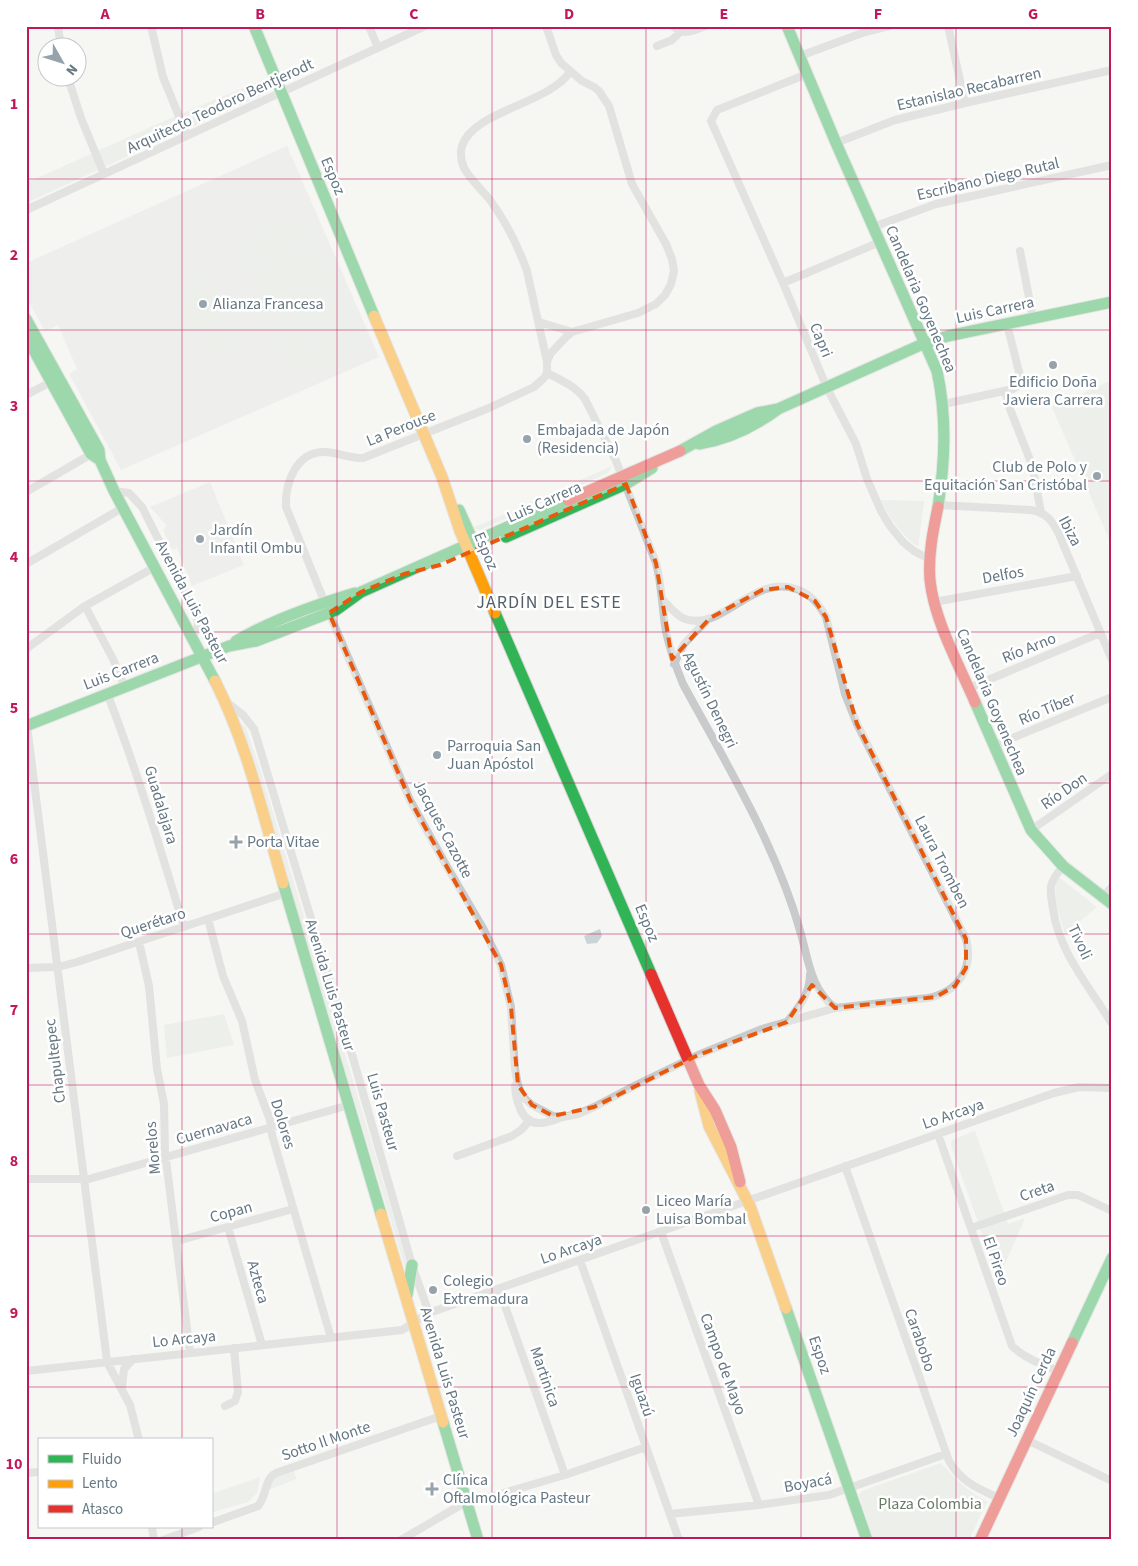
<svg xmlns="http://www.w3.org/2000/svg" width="1138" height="1566" font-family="'Source Sans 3',sans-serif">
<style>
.built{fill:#e5e7e6}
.green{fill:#e3e7e1;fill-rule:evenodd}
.water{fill:#cad3d5}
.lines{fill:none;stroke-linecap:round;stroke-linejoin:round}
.fast-casing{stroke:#d1d2d3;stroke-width:13}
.slow-casing{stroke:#d1d2d3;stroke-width:13}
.jam-casing{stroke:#d1d2d3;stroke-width:13}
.street{stroke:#c9cacb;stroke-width:8}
.fast{stroke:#30b455;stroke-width:11}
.slow{stroke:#ff9f0a;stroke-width:11}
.jam{stroke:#e5322d;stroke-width:11}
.marked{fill:none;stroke:#e8590c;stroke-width:4;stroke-dasharray:10 6;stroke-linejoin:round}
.grid{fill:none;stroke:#c2185b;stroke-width:1;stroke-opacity:0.55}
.poi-dot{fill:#97a3aa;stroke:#fff;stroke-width:2}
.labels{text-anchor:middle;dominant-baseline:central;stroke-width:5;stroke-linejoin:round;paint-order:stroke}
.street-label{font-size:16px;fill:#657783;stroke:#fff}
.poi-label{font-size:16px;fill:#657783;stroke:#fff;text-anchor:start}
.park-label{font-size:16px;fill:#697a64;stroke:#fff}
.neighbourhood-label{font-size:18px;letter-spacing:1px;fill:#535f68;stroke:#fff}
.neatline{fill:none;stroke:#c2185b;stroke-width:2}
.grid-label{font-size:16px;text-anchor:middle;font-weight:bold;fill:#c2185b}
</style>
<rect width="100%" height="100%" fill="#f5f5f3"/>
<path class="built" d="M 287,146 L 379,357 L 121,470 L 69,374 L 77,369 L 58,325 L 45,331 L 26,297 L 26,263 Z
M 210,482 L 244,565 L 192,586 L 177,548 L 172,550 L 163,530 L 167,526 L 150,507 Z"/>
<path class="green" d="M 265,79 L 268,89 L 266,93 L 26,203 L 26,183 L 171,118 Z
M 312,217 L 372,354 L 366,357 L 357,342 C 347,371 317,383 289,366 L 242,263 C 248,225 275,218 308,228 L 305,221 ZM 313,239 L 353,328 L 290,357 L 249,269 Z
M 312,242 L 352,326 L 290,355 L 251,271 Z
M 211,275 L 230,317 L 195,334 L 175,291 Z
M 231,326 L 238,343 L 206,357 L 199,341 Z
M 1112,380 L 1112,546 L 1052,407 Z
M 612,466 L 608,473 L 480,530 L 473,528 Z
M 880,500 L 924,501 L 918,547 C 900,534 891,519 880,500 Z
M 239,721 L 246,728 L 260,769 L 409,1268 L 407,1274 Z
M 1056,875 L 1097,907 L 1065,934 L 1055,901 Z
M 224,1014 L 234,1045 L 167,1058 L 164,1025 Z
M 975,1131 L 1008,1224 L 1025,1218 L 1002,1271 L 996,1273 L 951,1146 L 952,1140 Z
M 941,1463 C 955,1479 968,1491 987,1502 L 969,1540 L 874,1540 L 859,1495 L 862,1491 Z
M 294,1470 L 296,1479 L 268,1490 L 276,1476 Z
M 260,1477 L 257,1493 L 248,1502 L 213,1512 L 211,1494 Z"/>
<path class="water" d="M 600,929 L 602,936 L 597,943 L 587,944 L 584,936 Z"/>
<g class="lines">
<g class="fast-casing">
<path id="fast" d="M 254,26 L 374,316
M 787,26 L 836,143 L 937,371 C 947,417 945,461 938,507
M 26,319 L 99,450 L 100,460 L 114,491 L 215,681
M 26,336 L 91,454 L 100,460
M 699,444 C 729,439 754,427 778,409 L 925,343 L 948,336 L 1112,302
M 680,451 L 716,431 L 757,413 L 778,409
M 459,510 L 473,541 L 480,547
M 506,537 L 626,484 L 652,468
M 495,613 L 651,974
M 236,641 C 272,620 315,605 355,593
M 975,702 L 1031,830 L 1063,866 L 1112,904
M 26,726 L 229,646 L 256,641 L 329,613 L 336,610 L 361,592 L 568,500
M 283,883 L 381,1214
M 407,1295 L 412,1265
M 786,1308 L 867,1540
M 1072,1343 L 1112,1258
M 443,1422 L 478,1540"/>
</g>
<g class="slow-casing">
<path id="slow" d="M 374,316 L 442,477 L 460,531 L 495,613
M 215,681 C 247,744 263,815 283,883
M 700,1091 L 709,1126 L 750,1206 L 786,1308
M 381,1214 L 443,1422"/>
</g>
<g class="jam-casing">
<path id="jam" d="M 568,500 L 680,451
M 938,507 C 933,531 928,555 930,580 C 934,620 959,665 975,702
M 651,974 L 699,1085 L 715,1110 L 731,1147 L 740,1182
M 980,1540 L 1072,1343"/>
</g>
<path class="street" d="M 58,26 L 61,48
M 151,26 L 163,77 L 187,136
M 369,26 L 378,48
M 546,26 L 556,55 L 561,63 L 582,81 L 594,87 L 599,91 L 609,106 L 632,184 L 666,244 L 672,259 L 674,271 L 671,284 L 665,295 L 656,304 L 638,313 L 572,332 L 566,337 L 550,354 L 547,362 L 547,373 L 544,378 L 534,387 L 489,408 L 363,458 C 350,459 338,452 324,452 C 296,452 285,483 286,507 L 329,613 L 410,800 L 446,865 L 483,928 L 501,965 L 511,1007 L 515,1069 L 518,1085 L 523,1097 L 532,1105 L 553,1116 L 563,1117 L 578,1114 L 594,1107 L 638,1084 L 698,1055 L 762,1029 L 835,1008 L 928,998 C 958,992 974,968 966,939 L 857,724 L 845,694 L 826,617 C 819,604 810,593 796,589 C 752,574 723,632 685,619 C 676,616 669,606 662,599
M 673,26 C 683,36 693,31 705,26
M 948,26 L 965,103
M 657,46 L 672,40 L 680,32
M 800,56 L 865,32 L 889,26
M 807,74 L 717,110 L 711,121 L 783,283 L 827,388 L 856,444 L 867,479 L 881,511 L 890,526 L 903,542 L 914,551 L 929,559
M 68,78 L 81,118 L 104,174
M 836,143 L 895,120 L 965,103 L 1112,70
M 26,210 L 425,26
M 873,227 L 936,204 L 1112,165
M 1020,251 L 1033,318
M 783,283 L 880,242
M 539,322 L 572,332
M 547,362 L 527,271 C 518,246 506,222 490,200 C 482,190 470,179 464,168 C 461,161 460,153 462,146 C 473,111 548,104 570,72
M 547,373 C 561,380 575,386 585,399 L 616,461 L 656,563 C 662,586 662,609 666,632 C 670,650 676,667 683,684 C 727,765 776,845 801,934 C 809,963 811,989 835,1008
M 1005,391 L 1010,409 L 1032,465 L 1041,512
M 26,395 L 53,381
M 944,404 L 1013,389 L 1019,385 L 1020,376 L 1007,324
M 114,491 L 129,493 L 142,507 L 197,616 L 198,625 L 193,637
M 26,492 L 95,452
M 938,505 L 1031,510 C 1046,513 1051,519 1058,532 L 1112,660
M 26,564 L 124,507
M 934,602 L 1077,576
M 85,606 L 113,659 L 125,687
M 26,649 L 85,606 L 155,567
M 674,664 L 684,644 L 708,619
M 969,688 L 1100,633
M 107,693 C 137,770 160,848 184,927
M 225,701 L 243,715 L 254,729 L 353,1058 L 412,1265 L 429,1313
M 27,726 L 106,1353 L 107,1362 L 130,1405 L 139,1440
M 993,746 L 1112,697
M 1031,830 L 1112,774
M 1063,866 C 1058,872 1053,878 1051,886 C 1050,893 1052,902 1053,909 C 1059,953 1090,987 1112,1024
M 1102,898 L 1112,887
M 208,919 L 223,976 L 242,1021 L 255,1080 L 270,1120 L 272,1135 L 331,1338
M 139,942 L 149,986 L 157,1069 L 164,1104 L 165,1152 L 190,1353
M 26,968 L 58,967 L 77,962 L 286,893
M 787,1022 C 799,1007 810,994 810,974
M 515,1086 C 516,1100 521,1124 540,1123 C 547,1123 554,1120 560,1118
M 938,1134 L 1012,1346 C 1024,1358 1043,1365 1059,1371
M 457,1156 L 512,1136 L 521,1130 L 530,1120
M 845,1166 L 949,1461 C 961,1482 979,1489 999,1498
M 26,1179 L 89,1179 L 349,1105
M 228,1227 L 262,1345
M 971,1228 L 1068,1195 L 1078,1195 L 1112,1211
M 661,1232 L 759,1505
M 177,1241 L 293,1209
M 580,1260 L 679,1540
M 499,1289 L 565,1475
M 26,1371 L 402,1330 L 429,1313 L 1054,1093 L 1079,1087 L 1112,1088
M 122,1387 L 124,1369 L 133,1359
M 225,1406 L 235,1401 L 238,1392 L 234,1348
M 1027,1440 L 1112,1481
M 26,1473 L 39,1472
M 670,1514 L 759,1505 L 829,1495 L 946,1454
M 211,1523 L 258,1506 C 267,1496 264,1479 276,1473 L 441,1416
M 152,1527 L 154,1540
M 163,1540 L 199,1527
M 401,1540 L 459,1506 L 565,1475 L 646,1447"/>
<use href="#fast" class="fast"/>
<use href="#slow" class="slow"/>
<use href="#jam" class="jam"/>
</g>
<path d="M0 0H1138V1566H0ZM 626,484 L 656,563 L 672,659 L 710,618 L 762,590 L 788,587 L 815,601 L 826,617 L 857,724 L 966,939 L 966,968 L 955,986 L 936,997 L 835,1008 L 812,985 L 787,1022 L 698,1055 L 594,1107 L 553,1116 L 532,1105 L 518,1085 L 511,1007 L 501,965 L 410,800 L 329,613 L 361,592 L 404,574 L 440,565 Z" fill="#f5f5f3" fill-opacity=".55" fill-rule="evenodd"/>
<path class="marked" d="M 626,484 L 656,563 L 672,659 L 710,618 L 762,590 L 788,587 L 815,601 L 826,617 L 857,724 L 966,939 L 966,968 L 955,986 L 936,997 L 835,1008 L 812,985 L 787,1022 L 698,1055 L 594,1107 L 553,1116 L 532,1105 L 518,1085 L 511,1007 L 501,965 L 410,800 L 329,613 L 361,592 L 404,574 L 440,565 Z"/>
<path class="grid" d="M 182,26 L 182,1440M 337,26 L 337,1540M 492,26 L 492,1540M 646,26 L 646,1540M 801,26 L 801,1540M 956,26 L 956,1540M 26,179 L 1112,179M 26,330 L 1112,330M 26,481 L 1112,481M 26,632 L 1112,632M 26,783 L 1112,783M 26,934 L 1112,934M 26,1085 L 1112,1085M 26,1236 L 1112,1236M 26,1387 L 1112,1387M 182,1527 L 182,1540"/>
<g class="poi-dot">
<circle cx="203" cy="304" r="5"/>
<circle cx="1053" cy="365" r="5"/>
<circle cx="527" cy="439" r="5"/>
<circle cx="1097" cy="476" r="5"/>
<circle cx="200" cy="539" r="5"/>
<circle cx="437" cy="755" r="5"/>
<path d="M233.5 834.5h5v5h5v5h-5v5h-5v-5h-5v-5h5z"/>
<circle cx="646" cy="1210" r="5"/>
<circle cx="433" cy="1290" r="5"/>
<path d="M429.5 1481.5h5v5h5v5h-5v5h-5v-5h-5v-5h5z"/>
</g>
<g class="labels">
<g class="street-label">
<text transform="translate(969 89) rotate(-13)">Estanislao Recabarren</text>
<text transform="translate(220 106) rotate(-25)">Arquitecto Teodoro Bentjerodt</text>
<text transform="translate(333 176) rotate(67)">Espoz</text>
<text transform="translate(988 179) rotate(-13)">Escribano Diego Rutal</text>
<text transform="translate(921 299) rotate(67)">Candelaria Goyenechea</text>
<text transform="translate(995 310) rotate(-12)">Luis Carrera</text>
<text transform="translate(821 340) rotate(67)">Capri</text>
<text transform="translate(401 428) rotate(-22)">La Perouse</text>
<text transform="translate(544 502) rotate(-24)">Luis Carrera</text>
<text transform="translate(1070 531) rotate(62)">Ibiza</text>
<text transform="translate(486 551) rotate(67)">Espoz</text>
<text transform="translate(1003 575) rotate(-10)">Delfos</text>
<text transform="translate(192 602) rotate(62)">Avenida Luis Pasteur</text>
<text transform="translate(1029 648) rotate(-22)">Río Arno</text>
<text transform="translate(121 671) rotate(-21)">Luis Carrera</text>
<text transform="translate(710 700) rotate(64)">Agustín Denegri</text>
<text transform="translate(992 702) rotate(67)">Candelaria Goyenechea</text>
<text transform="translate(1047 709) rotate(-23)">Río Tíber</text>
<text transform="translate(1064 791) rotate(-35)">Río Don</text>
<text transform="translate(161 805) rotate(73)">Guadalajara</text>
<text transform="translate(443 829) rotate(62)">Jacques Cazotte</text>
<text transform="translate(942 862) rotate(63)">Laura Tromben</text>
<text transform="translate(153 923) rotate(-18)">Querétaro</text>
<text transform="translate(647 923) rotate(67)">Espoz</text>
<text transform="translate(1080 942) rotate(65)">Tivoli</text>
<text transform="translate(330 985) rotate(73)">Avenida Luis Pasteur</text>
<text transform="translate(55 1061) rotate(-97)">Chapultepec</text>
<text transform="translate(383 1112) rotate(74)">Luis Pasteur</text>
<text transform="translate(953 1114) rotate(-19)">Lo Arcaya</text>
<text transform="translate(283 1124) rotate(73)">Dolores</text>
<text transform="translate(214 1129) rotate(-16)">Cuernavaca</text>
<text transform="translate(153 1148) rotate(-95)">Morelos</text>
<text transform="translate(1037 1191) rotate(-19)">Creta</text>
<text transform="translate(231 1212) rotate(-15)">Copan</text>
<text transform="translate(571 1249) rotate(-19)">Lo Arcaya</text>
<text transform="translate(996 1261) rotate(71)">El Pireo</text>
<text transform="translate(258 1282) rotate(74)">Azteca</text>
<text transform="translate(184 1339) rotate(-6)">Lo Arcaya</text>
<text transform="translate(920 1340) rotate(71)">Carabobo</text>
<text transform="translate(820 1355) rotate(71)">Espoz</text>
<text transform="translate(723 1364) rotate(70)">Campo de Mayo</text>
<text transform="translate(445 1373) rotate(73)">Avenida Luis Pasteur</text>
<text transform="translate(545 1377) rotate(71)">Martinica</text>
<text transform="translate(1031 1392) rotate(-65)">Joaquín Cerda</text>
<text transform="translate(642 1395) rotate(71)">Iguazú</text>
<text transform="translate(326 1441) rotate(-19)">Sotto Il Monte</text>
<text transform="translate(808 1483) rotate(-10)">Boyacá</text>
</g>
<g class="poi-label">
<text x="213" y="304">Alianza Francesa</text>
<text x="1053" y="382" text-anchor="middle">Edificio Doña<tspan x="1053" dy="18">Javiera Carrera</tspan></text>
<text x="537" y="430">Embajada de Japón<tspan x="537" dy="18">(Residencia)</tspan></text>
<text x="1087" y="467" text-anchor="end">Club de Polo y<tspan x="1087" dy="18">Equitación San Cristóbal</tspan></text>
<text x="210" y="530">Jardín<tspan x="210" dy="18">Infantil Ombu</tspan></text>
<text x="447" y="746">Parroquia San<tspan x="447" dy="18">Juan Apóstol</tspan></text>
<text x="247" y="842">Porta Vitae</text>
<text x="656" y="1201">Liceo María<tspan x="656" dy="18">Luisa Bombal</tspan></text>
<text x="443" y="1281">Colegio<tspan x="443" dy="18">Extremadura</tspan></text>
<text x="443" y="1480">Clínica<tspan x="443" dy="18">Oftalmológica Pasteur</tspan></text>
</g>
<g class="park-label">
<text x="930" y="1504">Plaza Colombia</text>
</g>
<g class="neighbourhood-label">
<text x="549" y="602">JARDÍN DEL ESTE</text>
</g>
</g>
<rect width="1138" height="1566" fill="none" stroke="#ffffff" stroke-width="55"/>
<rect x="38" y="1438" width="175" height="90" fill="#ffffff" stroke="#c1c9cd"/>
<rect x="48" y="1455" width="25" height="8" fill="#30b455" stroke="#c1c9cd"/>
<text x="82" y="1464" font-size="15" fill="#657783">Fluido</text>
<rect x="48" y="1480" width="25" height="8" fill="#ff9f0a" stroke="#c1c9cd"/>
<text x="82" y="1488" font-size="15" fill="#657783">Lento</text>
<rect x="48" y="1505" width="25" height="8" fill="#e5322d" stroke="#c1c9cd"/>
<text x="82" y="1514" font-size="15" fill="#657783">Atasco</text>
<g transform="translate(62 62) rotate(129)"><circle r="24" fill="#ffffff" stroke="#c1c9cd"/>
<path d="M0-4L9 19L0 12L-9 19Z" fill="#97a3aa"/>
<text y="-8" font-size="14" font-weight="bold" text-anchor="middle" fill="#657783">N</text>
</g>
<rect x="28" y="28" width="1082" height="1510" class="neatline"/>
<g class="grid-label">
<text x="105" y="19">A</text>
<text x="260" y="19">B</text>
<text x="414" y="19">C</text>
<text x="569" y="19">D</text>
<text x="724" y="19">E</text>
<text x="878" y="19">F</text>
<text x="1033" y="19">G</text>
<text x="14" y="109">1</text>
<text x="14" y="260">2</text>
<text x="14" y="411">3</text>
<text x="14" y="562">4</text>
<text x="14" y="713">5</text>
<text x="14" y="864">6</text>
<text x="14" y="1015">7</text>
<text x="14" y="1166">8</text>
<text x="14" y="1318">9</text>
<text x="14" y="1469">10</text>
</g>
</svg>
